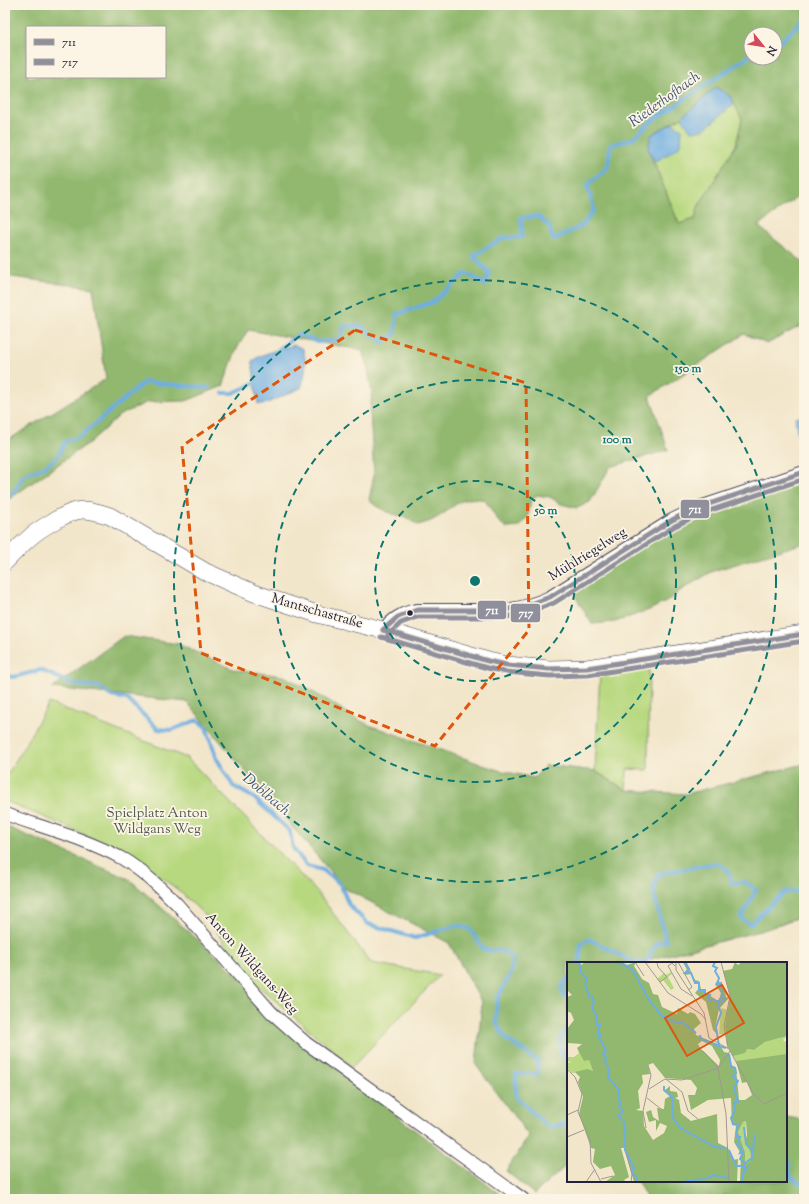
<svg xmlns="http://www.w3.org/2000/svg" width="809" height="1204" font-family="'Sorts Mill Goudy',serif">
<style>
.green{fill:#b7d87f;stroke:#6c7d5d}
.forest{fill:#91b86e;stroke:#5a6d54;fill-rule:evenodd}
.water{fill:#6eaee1;stroke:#48688e}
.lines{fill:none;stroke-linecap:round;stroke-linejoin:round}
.stream{stroke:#6eaee1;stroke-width:4}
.street-casing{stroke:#413f50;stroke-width:14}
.secondary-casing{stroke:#413f50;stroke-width:18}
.street{stroke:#fff;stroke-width:12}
.secondary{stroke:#fff;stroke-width:17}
.bus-1-casing{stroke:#fcf5e5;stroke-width:8}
.bus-2-casing{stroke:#fcf5e5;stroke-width:8}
.bus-1{stroke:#90909d;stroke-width:5}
.bus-2{stroke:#90909d;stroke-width:5}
.marked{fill:none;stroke:#de560e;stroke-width:3;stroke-dasharray:8 5;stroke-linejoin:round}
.ring{fill:none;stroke:#0f766e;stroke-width:2;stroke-dasharray:7 5}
.bus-dot{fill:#22223b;stroke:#fcf5e5;stroke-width:1.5}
.labels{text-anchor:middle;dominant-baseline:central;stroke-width:3.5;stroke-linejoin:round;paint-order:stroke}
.street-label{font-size:14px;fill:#22223b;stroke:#fcf5e5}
.park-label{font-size:14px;fill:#4f594f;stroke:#fcf5e5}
.water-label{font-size:15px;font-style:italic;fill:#3d5375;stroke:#fcf5e5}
.inset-river{fill:none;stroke:#6eaee1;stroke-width:2}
.inset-road{fill:none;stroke:#9f9891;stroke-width:1}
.view{fill:#de560e;fill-opacity:0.15;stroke:#de560e;stroke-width:2}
.inset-edge{fill:none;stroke:#22223b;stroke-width:2}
.centre{fill:#0f766e;stroke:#fcf5e5;stroke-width:2}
.ring-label{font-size:12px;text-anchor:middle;font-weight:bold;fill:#0f766e;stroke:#fcf5e5;stroke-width:3.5;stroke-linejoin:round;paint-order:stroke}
.line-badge{stroke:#fcf5e5;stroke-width:1.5}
.badge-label{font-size:11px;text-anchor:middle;font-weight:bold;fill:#fff}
</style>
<rect width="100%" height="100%" fill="#fcf5e5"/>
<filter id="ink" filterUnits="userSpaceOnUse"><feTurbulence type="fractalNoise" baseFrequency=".025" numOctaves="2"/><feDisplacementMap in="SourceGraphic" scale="8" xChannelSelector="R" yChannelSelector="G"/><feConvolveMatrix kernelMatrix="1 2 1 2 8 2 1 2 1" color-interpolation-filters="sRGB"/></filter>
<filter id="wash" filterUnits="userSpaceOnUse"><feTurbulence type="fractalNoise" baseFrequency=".012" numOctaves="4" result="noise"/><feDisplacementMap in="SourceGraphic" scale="16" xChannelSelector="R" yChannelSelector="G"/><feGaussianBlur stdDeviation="0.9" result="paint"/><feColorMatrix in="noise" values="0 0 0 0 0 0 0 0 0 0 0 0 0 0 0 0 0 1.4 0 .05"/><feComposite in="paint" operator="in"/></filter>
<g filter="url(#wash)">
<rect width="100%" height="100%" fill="#f2e6ca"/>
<path class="green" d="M 716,87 L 730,96 L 742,119 L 736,145 L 698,207 L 695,219 L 679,224 L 648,148 L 651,135 L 682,117 Z
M 649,668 L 648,770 L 627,769 L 626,790 L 595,771 L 600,673 Z
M 49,703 L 187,758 L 317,892 L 371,963 L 440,975 L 352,1067 L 249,978 L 206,916 L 177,889 L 137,860 L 68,827 L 5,801 L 5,779 Z"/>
<path class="forest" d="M 5,5 L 804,5 L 804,192 L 758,226 L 804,263 L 804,324 L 767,344 L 744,334 L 650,396 L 668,450 L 610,467 L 590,502 L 577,508 L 561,504 L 550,497 L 537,495 L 531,500 L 528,516 L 519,527 L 507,528 L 498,521 L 485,500 C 459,494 455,508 436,518 C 431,522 424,523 418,525 L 404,516 L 392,514 L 376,506 L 369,500 L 374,475 L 370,412 L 372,393 L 368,370 L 362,350 L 248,330 L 236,350 L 223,386 L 186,401 L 148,402 L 120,415 L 90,442 L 5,502 L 5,442 L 106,379 L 93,288 L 5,276 ZM 27,27 L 165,27 L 165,77 L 27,77 ZM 751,34 L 775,34 L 775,58 L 751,58 ZM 716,88 L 730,96 L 742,119 L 736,145 L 698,207 L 695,219 L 679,224 L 648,148 L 651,135 L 682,117 Z
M 804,477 L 804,543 L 713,571 L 681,590 L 666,602 L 649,610 L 615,622 L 592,624 L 571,589 L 675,524 L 698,513 Z
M 124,636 L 178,644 L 235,670 L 284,676 L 329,701 L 353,717 L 369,725 L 498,770 L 534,778 L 546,765 L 595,771 L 626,790 L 686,794 L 804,764 L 804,915 L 767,929 L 637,963 L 568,963 L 568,1164 L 534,1194 L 506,1171 L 529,1136 L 476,1065 L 482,1003 L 449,943 L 344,888 L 187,702 L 52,688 Z
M 5,826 L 129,879 L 404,1122 L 506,1199 L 5,1199 Z
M 786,1117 L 804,1120 L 804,1199 L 739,1199 L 724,1195 L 721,1199 L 647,1199 L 638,1182 L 632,1181 L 786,1181 Z"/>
<path class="water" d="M 716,87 L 730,96 L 734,104 L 703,130 L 691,131 L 682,117 Z
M 672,123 L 682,129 L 681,145 L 670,153 L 654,162 L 648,148 L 651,135 Z
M 295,345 L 303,349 C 307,363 306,375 301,388 L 265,404 L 258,404 L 252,361 C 265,352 280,349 295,345 Z
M 804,416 L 804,434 L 798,435 L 795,418 Z"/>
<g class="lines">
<path class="stream" d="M 775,43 L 781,41 L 804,19
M 279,349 L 299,334 L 317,342 L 340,340 L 344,326 L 361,326 L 382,342 L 395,334 L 397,314 L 433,302 L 466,273 L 486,285 L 489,272 L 473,256 L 503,238 L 522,237 L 521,218 L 538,216 L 549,226 L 553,240 L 583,225 L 594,209 L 587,185 L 608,167 L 610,145 L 632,139 L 652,121 L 751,55
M 223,393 L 233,393 L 255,383
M 5,499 L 14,491 L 24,475 L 44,467 L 57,457 L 65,442 L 81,436 L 144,382 L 209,388
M 5,676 L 14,677 L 41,670 L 72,684 L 99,687 L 111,696 L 127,699 L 158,729 L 172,730 L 197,720 L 206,727 L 217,759 L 233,786 L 254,798 L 290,831 L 293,848 L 307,866 L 323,870 L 340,884 L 349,905 L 368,924 L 415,938 L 458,925 L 470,929 L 484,950 L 503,951 L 513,958 L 511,973 L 497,999 L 496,1022 L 505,1038 L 538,1061 L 538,1074 L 516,1074 L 516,1097 L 548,1127 L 562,1125 L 568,1121
M 578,963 L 580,960 L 581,944 L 589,939 L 636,963 L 645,963 L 657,943 L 666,941 L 653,890 L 658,874 L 716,863 L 728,870 L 732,883 L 745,882 L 756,890 L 741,918 L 750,924 L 785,892 L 800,891 L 804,886
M 568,978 L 561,988 L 564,996 L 568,999
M 568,1031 L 566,1030 L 560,1039 L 561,1054 L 568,1063
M 786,1160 L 789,1162 C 788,1176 790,1180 804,1184"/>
</g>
</g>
<g filter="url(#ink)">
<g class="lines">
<g class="street-casing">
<path id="street" d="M 383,630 C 393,619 401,613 417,610 L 505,610 C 521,608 535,604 550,597 L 672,520 L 697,508 L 804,472
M 5,814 C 44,828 87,839 123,859 C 143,871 161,888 177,904 L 271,1012 L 306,1043 L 523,1199"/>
</g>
<g class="secondary-casing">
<path id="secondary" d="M 5,562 C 12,555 19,547 27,540 C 37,530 69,510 83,510 C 93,510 101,513 110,516 L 206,572 L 254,593 L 317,614 L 383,630 L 488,661 L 507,665 L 549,669 L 587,668 L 804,634"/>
</g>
<use href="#street" class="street"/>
<use href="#secondary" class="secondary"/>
<g class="bus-1-casing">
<path id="bus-1" d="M 383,630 L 398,617 L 417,610 L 505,610 L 528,605 L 550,597 L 672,520 L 697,508 L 804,472
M 383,630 L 488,661 L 507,665 L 549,669 L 587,668 L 804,634"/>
</g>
<g class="bus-2-casing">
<path id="bus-2" d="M 388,635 L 401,623 L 418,617 L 506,617 L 530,612 L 554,603 L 675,526 L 700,514 L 804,479
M 381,637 L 487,668 L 506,672 L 549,676 L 588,675 L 804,641"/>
</g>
<use href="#bus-1" class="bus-1"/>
<use href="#bus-2" class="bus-2"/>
</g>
</g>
<path class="marked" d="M 355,330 L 526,383 L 529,630 L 435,746 L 201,653 L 182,446 Z"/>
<g class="ring">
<circle cx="475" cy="581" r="100"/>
<circle cx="475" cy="581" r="201"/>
<circle cx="475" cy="581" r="301"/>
</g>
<circle class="bus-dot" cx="410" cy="613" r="3.5"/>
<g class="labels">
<g class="street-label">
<text transform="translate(588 555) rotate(-32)">Mühlriegelweg</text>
<text transform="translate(317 612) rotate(16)">Mantschastraße</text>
<text transform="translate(251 964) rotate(48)">Anton Wildgans-Weg</text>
</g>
<g class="park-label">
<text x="157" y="814">Spielplatz Anton<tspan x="157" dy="16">Wildgans Weg</tspan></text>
</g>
<g class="water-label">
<text transform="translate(665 100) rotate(-36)">Riederhofbach</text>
<text transform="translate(266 795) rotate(40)">Doblbach</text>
</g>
</g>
<g transform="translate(567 962)">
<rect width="220" height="220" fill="#f2e6ca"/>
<path d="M 104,10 L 105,12 L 101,15 L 107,26 L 104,28 L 96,18 L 93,20 L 90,17 L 97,11 L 99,13 ZM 154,46 L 161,48 L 158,72 L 152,72 ZM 220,74 L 216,78 L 220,81 L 220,92 L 215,94 L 175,99 L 169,99 L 166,94 L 180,87 L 187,88 L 198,80 ZM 10,88 L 22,98 L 26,109 L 5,111 L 0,106 L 0,101 L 5,100 L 0,99 L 0,95 L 7,95 L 12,91 ZM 179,159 L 178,180 L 183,188 L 184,196 L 182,200 L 178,201 L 171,170 L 176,160 Z" fill="#b7d87f"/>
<path d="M 0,0 L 13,0 L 14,3 L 18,0 L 55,0 L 60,3 L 69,0 L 67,4 L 75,17 L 82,21 L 86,32 L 91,33 L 95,45 L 110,52 L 111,46 L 121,52 L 123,50 L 128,52 L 134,61 L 127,67 L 129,73 L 153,83 L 157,90 L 162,91 L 165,105 L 169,106 L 172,138 L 178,138 L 185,133 L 180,120 L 175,121 L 169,99 L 220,92 L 220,220 L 173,220 L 174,192 L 167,180 L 169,164 L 165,163 L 164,136 L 141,138 L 124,148 L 121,133 L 128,133 L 130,126 L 124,118 L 98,116 L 86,101 L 81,103 L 83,112 L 75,113 L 76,121 L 71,129 L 73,146 L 69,148 L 76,149 L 77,164 L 86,178 L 97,171 L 100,164 L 93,161 L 89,169 L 89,158 L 82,160 L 79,150 L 84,148 L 86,155 L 92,159 L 90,146 L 97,147 L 98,137 L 103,134 L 97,129 L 103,124 L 103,129 L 110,130 L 111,135 L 108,136 L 112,138 L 114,151 L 124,159 L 150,152 L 151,181 L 161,186 L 166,198 L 171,197 L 170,220 L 67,220 L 57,186 L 54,186 L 62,215 L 57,218 L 59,220 L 38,220 L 48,213 L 44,204 L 33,207 L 26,200 L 28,187 L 24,186 L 12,152 L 16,135 L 11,120 L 13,115 L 8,110 L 20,107 L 26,109 L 22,98 L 17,99 L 10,86 L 15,82 L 0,81 L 0,67 L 7,58 L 4,51 L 0,49 L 0,35 L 5,33 L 0,28 ZM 135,79 L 145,84 L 153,98 L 152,104 L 133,86 L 131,82 ZM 179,159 L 180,173 L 178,180 L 183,189 L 184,196 L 182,200 L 178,201 L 178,191 L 171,170 L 176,160 ZM 116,0 L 120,1 L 128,18 L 132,19 L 134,27 L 149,38 L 152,38 L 154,31 L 148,22 L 151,18 L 158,27 L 159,35 L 162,36 L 152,47 L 148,66 L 151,73 L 146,68 L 139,40 L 128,31 L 133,25 L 131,21 L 128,22 L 124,12 L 118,13 L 120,8 ZM 168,0 L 171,3 L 175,0 L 220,0 L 220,74 L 198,80 L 187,88 L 180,87 L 178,91 L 166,94 L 160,83 L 158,64 L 163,34 L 156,9 L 165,7 Z" fill="#91b86e" fill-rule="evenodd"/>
<path class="inset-river" d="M 12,0 L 14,11 L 20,16 L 18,22 L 22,34 L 25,35 L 27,40 L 25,45 L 29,53 L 30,63 L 33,63 L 30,71 L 34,73 L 32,76 L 39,88 L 36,92 L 39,95 L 38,99M 51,0 L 65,7 L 82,38 L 95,54 L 110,61 L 115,60 L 129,71M 117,0 L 122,7 L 118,11 L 124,11 L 128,21 L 132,21 L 132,28 L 138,28 L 138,32 L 143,33 L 141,36 L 143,39 L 146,37 L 151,40 L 155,34 L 158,37 L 151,43 L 154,51 L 149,65 L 152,84 L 159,86M 148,0 L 146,4 L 150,6 L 148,9 L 152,16 L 150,22 L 154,21 L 155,34M 133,73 L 134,77 L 152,84M 162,92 L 164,104 L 168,106 L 169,111 L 165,114 L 171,119 L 167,126 L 171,140 L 167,141 L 168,148 L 164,156 L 166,162 L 171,162 L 169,174 L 173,175 L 170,182 L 175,187 L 173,191 L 176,190 L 173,197 L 178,201 L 177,207 L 180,206 L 175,213 L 176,220M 38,100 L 42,107 L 41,115 L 52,128 L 52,139 L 54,140 L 52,144 L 56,149 L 51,153 L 56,159M 97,124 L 97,128 L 105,135 L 106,155 L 112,165 L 148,185 L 159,186M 57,159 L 58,188 L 67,206 L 65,208M 177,165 L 179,182 L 185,188M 162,188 L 169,204 L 177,204M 178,201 L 185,196 L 188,172M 65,209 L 66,213 L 70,215 L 69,220M 118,219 L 138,217 L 146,213 L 162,216"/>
<path class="inset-road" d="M 68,0 L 77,14M 78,0 L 101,31 L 134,52 L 139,58M 90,0 L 91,5 L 100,15 L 93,20M 109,0 L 109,8 L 137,51 L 142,76 L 162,87 L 186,131 L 197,142 L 220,131M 111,0 L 125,25 L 121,28M 154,0 L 163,34 L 157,64 L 161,86M 108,4 L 105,1 L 101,4 L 114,27 L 125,34M 136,89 L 151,106M 151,106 L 159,152 L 162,220M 0,107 L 8,115 L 15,132 L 11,150 L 23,178 L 24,201 L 34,220M 99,117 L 115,130 L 121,149 L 131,157M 82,127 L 98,117 L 115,118 L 151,106 L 163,89M 80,136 L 94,147M 0,153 L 11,148M 79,166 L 76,149 L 84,113 L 81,103M 0,175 L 17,168M 59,191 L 65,212 L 64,220M 34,217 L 46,214M 19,220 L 28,207"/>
<path class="view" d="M 155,23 L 177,61 L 120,94 L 98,56 Z"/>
<rect width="220" height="220" class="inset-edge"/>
</g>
<circle cx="475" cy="581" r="6" class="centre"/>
<g class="ring-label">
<text x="688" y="372">150 m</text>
<text x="617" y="443">100 m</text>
<text x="546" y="514">50 m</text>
</g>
<g class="line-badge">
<rect x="680" y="499" width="30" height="20" rx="4" fill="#90909d"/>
<rect x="477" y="600" width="30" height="20" rx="4" fill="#90909d"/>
<rect x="510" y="603" width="31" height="20" rx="4" fill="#90909d"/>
</g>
<g class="badge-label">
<text x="695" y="513">711</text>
<text x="492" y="614">711</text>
<text x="526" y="617">717</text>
</g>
<rect width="809" height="1204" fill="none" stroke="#fcf5e5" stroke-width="20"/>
<rect x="26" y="26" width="140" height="52" fill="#fcf5e5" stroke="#a5a1a1"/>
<rect x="34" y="39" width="20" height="6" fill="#90909d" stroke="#a5a1a1"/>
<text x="62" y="46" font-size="12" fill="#22223b">711</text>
<rect x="34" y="59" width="20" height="6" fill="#90909d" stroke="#a5a1a1"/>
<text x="62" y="66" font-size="12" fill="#22223b">717</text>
<g transform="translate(763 46) rotate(120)"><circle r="19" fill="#fcf5e5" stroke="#a5a1a1"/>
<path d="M0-3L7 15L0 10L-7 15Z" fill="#d1495b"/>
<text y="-6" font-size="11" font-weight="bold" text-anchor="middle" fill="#22223b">N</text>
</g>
</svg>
